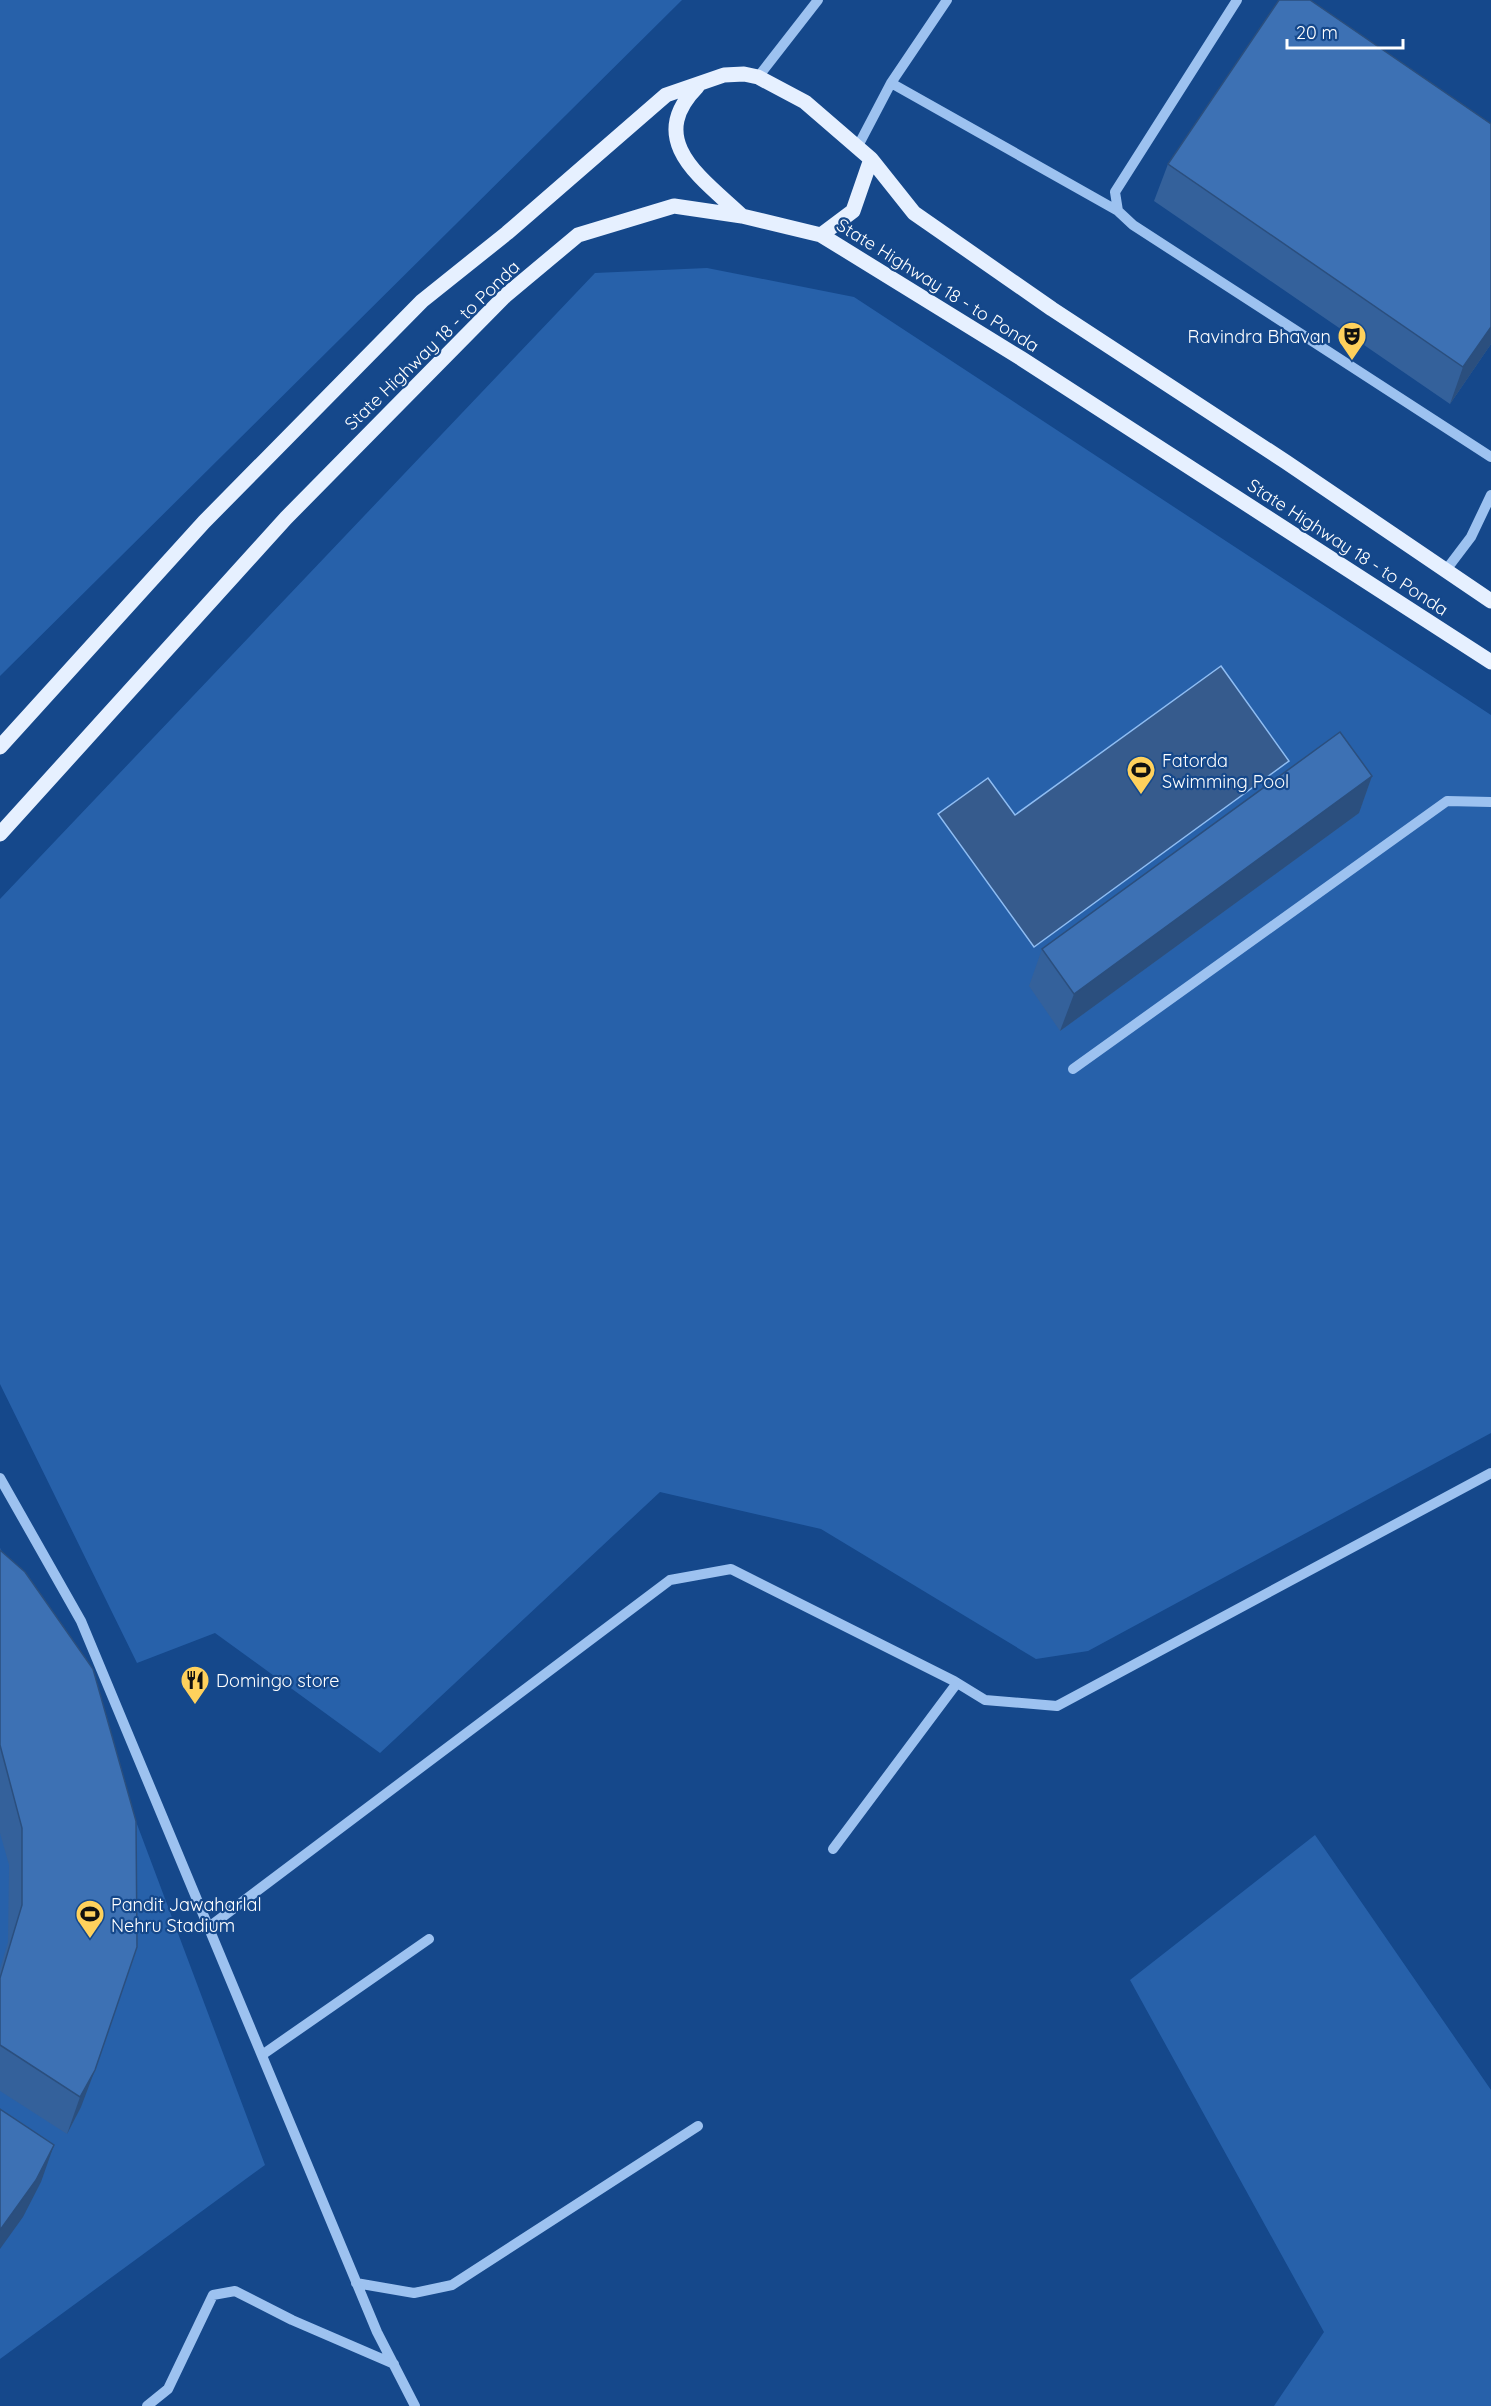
<svg xmlns="http://www.w3.org/2000/svg" width="1491" height="2406" font-family="Quicksand,sans-serif">
<style>
.green{fill:#2761aa}
.water{fill:#365b8d;stroke:#8fbdf3;stroke-width:1.5}
.lines{fill:none;stroke-linecap:round;stroke-linejoin:round}
.minor{stroke:#9dc2f0;stroke-width:10}
.major{stroke:#e6f0ff;stroke-width:15}
.wall{fill:#34619b}
.shaded-wall{fill:#2b4f7e}
.building{fill:#3d71b4;stroke:#2b4f7e;stroke-width:1.5}
.labels{text-anchor:middle;dominant-baseline:central;stroke-width:4.5;stroke-linejoin:round;paint-order:stroke}
.street-label{font-size:18px;fill:#fff;stroke:#15488b}
.poi-label{font-size:18px;fill:#fff;stroke:#15488b;text-anchor:start}
</style>
<rect width="100%" height="100%" fill="#15488b"/>
<path class="green" d="M 0,0 L 682,0 L 0,676 Z
M 707,268 L 854,297 L 1491,715 L 1491,1433 L 1088,1651 L 1036,1659 L 821,1529 L 660,1492 L 380,1753 L 215,1633 L 137,1663 L 0,1384 L 0,899 L 595,273 Z
M 0,1548 L 96,1715 L 265,2165 L 0,2359 Z
M 1315,1835 L 1491,2090 L 1491,2406 L 1274,2406 L 1324,2332 L 1130,1980 Z"/>
<path class="water" d="M 1221,666 L 1289,761 L 1034,947 L 938,814 L 988,778 L 1015,815 Z"/>
<g class="lines">
<path class="minor" d="M 1237,0 L 1115,192 L 1118,211 L 1133,225 L 1491,457
M 758,77 L 818,0
M 891,83 L 1118,211
M 858,146 L 891,83 L 947,0
M 1446,570 L 1471,537 L 1491,495
M 1073,1069 L 1447,801 L 1491,802
M 0,1478 L 81,1621 L 377,2332 L 415,2406
M 833,1849 L 957,1683
M 209,1927 L 670,1580 L 731,1569 L 954,1681 L 985,1700 L 1057,1706 L 1491,1473
M 262,2055 L 429,1939
M 356,2283 L 414,2293 L 452,2285 L 698,2126
M 147,2406 L 168,2389 L 213,2295 L 235,2291 L 292,2320 L 394,2364"/>
<path class="major" d="M 697,87 C 644,141 703,179 742,216
M 871,159 L 914,213 L 1052,309 L 1286,462 L 1491,601
M 0,747 L 204,522 L 422,301 L 507,233 L 666,95 L 724,75 L 744,74 L 758,77 L 805,102 L 871,159 L 853,211 L 821,235
M 0,834 L 286,518 L 505,296 L 578,235 L 674,206 L 742,216 L 821,235 L 1022,359 L 1491,662"/>
</g>
<path class="wall" d="M 1168,164 L 1491,344 L 1450,404 L 1154,201 Z
M 1372,776 L 1359,813 L 1060,1031 L 1029,986 L 1042,949 Z
M 0,1550 L 25,1572 L 81,2107 L 67,2134 L 0,2091 L 0,1969 L 8,1942 L 9,1865 L 0,1833 Z"/>
<path class="shaded-wall" d="M 1491,327 L 1491,344 L 1450,404 L 1463,367 Z
M 1372,776 L 1359,813 L 1060,1031 L 1074,994 Z
M 95,2070 L 81,2107 L 67,2134 L 80,2097 Z
M 54,2145 L 41,2182 L 23,2217 L 0,2249 L 0,2230 Z"/>
<path class="building" d="M 1279,0 L 1310,0 L 1491,124 L 1491,327 L 1463,367 L 1168,164 Z
M 1340,732 L 1372,776 L 1074,994 L 1042,949 Z
M 0,1550 L 25,1572 L 93,1669 L 136,1821 L 137,1947 L 95,2070 L 80,2097 L 0,2045 L 0,1978 L 22,1905 L 22,1828 L 0,1745 Z
M 0,2109 L 54,2145 L 36,2180 L 0,2230 Z"/>
<defs>
<g id="theatre-pin" transform="scale(1.5)"><path d="M0 17L-7.5 6A9.5 9.5 0 1 1 7.5 6Z" fill="#ffd15c" stroke="#15488b"/><path d="M-5-5.5Q0-4 5-5.5V0Q5 5 0 6Q-5 5-5 0ZM-3.3-2.5H-1v1.5H-3.3ZM1-2.5H3.3v1.5H1ZM-2.8 1Q0 5.5 2.8 1Z" fill="#111"/></g>
<g id="stadium-pin" transform="scale(1.5)"><path d="M0 17L-7.5 6A9.5 9.5 0 1 1 7.5 6Z" fill="#ffd15c" stroke="#15488b"/><path d="M0-5a6.5 5 0 1 0 0 10a6.5 5 0 1 0 0-10ZM-3.5-1.8h7v3.6h-7Z" fill="#111"/></g>
<g id="restaurant-pin" transform="scale(1.5)"><path d="M0 17L-7.5 6A9.5 9.5 0 1 1 7.5 6Z" fill="#ffd15c" stroke="#15488b"/><path d="M-5-6h1v4h1v-4h1v4h1v-4h1v5L-1.5 .5V6h-2V.5L-5-1ZM5-6V6H3V1.5H1.5Q1.5-4 5-6Z" fill="#111"/></g>
</defs>
<g fill-rule="evenodd">
<use href="#theatre-pin" x="1352" y="336"/>
<use href="#stadium-pin" x="1141" y="770"/>
<use href="#restaurant-pin" x="195" y="1680"/>
<use href="#stadium-pin" x="90" y="1914"/>
</g>
<g class="labels">
<g class="street-label">
<text transform="translate(938 285) rotate(32)">State Highway 18 - to Ponda</text>
<text transform="translate(432 345) rotate(-44)">State Highway 18 - to Ponda</text>
<text transform="translate(1348 547) rotate(33)">State Highway 18 - to Ponda</text>
</g>
<g class="poi-label">
<text x="1331" y="336" text-anchor="end">Ravindra Bhavan</text>
<text x="1162" y="760">Fatorda<tspan x="1162" dy="21">Swimming Pool</tspan></text>
<text x="216" y="1680">Domingo store</text>
<text x="111" y="1904">Pandit Jawaharlal<tspan x="111" dy="21">Nehru Stadium</tspan></text>
</g>
</g>
<path d="M1287 39v9h116v-9" fill="none" stroke="#ffffff" stroke-width="3"/>
<text x="1296" y="39" font-size="18" fill="#ffffff" stroke="#15488b" stroke-width="4.5" paint-order="stroke">20 m</text>
</svg>
